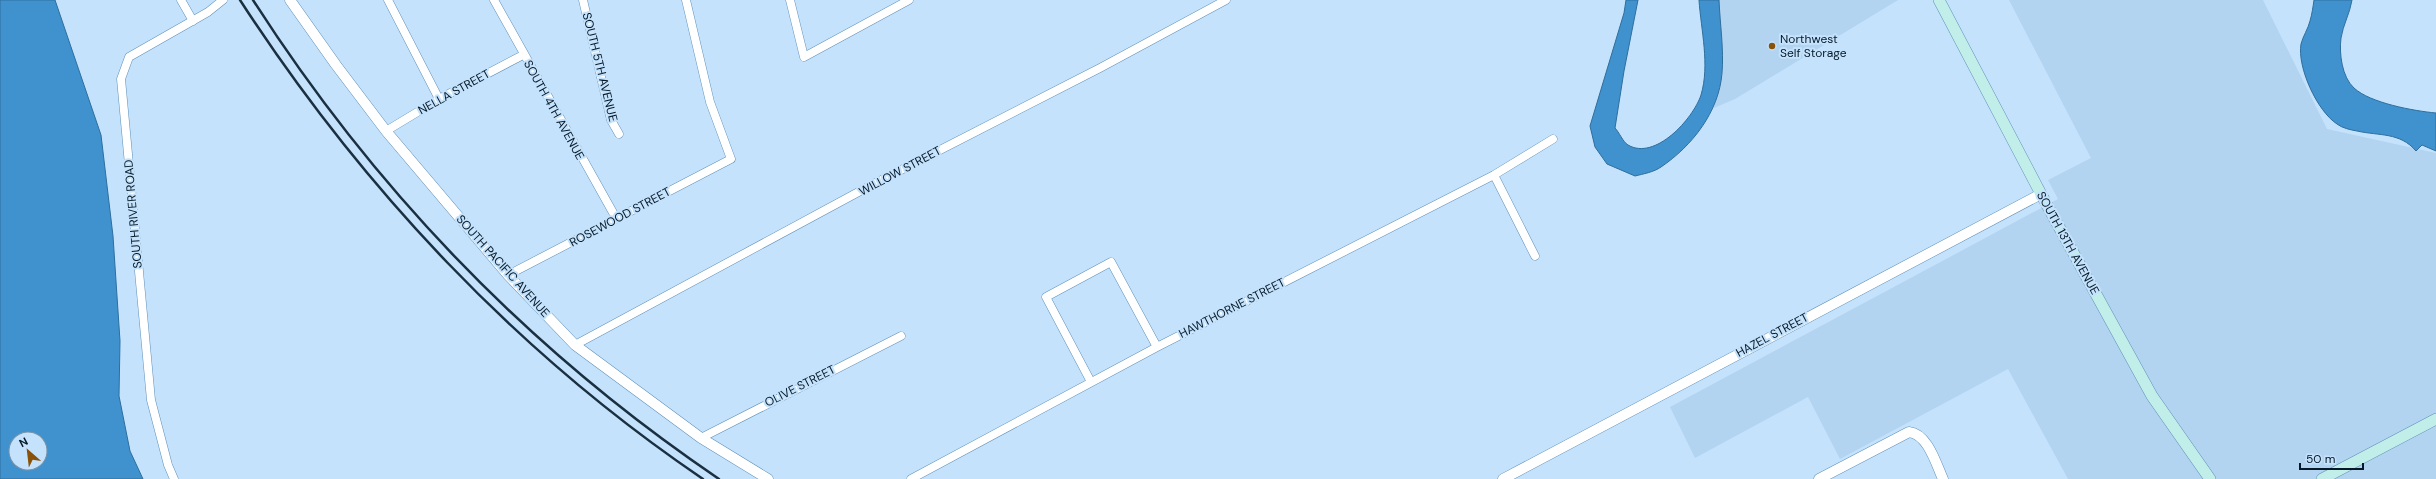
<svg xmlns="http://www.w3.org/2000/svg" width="2436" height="479" font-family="'DM Sans',sans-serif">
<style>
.built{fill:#b2d4f1}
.water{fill:#4092cf;stroke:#2e6e9d;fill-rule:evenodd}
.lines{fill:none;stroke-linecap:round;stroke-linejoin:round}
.minor-casing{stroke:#6091b9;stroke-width:9}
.tertiary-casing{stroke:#6091b9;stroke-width:11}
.secondary-casing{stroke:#6091b9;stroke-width:12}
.minor{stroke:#fff;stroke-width:8}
.tertiary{stroke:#fff;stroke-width:10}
.secondary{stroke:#c1eee9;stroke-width:11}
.rail{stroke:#1a2f40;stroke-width:2.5}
.poi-dot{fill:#8a5108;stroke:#c4e2fc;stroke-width:1.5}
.labels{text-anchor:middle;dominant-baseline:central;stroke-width:4;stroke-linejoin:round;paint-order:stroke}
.poi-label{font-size:12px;fill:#051928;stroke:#c4e2fc;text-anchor:start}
.street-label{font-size:12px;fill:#051928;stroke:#c4e2fc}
</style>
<rect width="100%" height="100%" fill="#c4e2fc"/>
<path class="built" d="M 1719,0 L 1898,0 L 1735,99 L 1714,108 L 1722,73 Z
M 2009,0 L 2263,0 L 2327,129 L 2436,153 L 2436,479 L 2068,479 L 2008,369 L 1840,459 L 1808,397 L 1695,458 L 1670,407 L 2058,199 L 2048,180 L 2091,158 Z"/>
<path class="water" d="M 0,0 L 55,0 L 101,135 L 113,236 L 120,341 L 119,396 L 130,451 L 143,479 L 0,479 ZM 16,439 L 40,439 L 40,463 L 16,463 Z
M 1626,0 L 1638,0 L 1624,71 L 1615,128 C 1619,132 1623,142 1628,145 C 1655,161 1693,119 1701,95 C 1710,65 1701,30 1699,0 L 1719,0 C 1720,24 1724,50 1722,73 C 1719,112 1692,146 1661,167 C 1654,172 1643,174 1635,176 L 1607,164 L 1595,147 L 1590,126 L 1624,13 Z
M 2314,0 L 2352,0 C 2350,13 2343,25 2341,38 C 2339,54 2342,77 2354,88 C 2370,103 2414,111 2436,113 L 2436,151 L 2422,145 L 2416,151 C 2400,132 2379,136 2357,131 C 2351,130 2342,128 2337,124 C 2317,111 2297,67 2301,44 C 2303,36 2308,29 2310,21 C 2312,14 2313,7 2314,0 Z"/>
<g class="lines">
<g class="minor-casing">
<path id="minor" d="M 181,0 L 193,21
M 388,0 L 439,99
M 494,0 L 616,218
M 583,0 L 611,120 L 619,134
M 790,0 L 804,57 L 909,0
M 386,131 L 439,99 L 523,55
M 1494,175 L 1535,256
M 508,275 L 731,159 L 710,102 L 686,0
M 575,345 L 864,189 L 1100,68 L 1226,0
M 1091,382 L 1046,297 L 1111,262 L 1157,347
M 701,438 L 901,336
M 174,479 L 168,465 L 151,400 L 121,79 L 129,57 L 208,12 L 223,0
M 911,479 L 1157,347 L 1494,175 L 1553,139"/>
</g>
<g class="tertiary-casing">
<path id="tertiary" d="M 290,0 L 336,65 L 386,131 L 508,275 L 575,345 L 701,438 L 768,479
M 1503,479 L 2041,194
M 1819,479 L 1909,432 C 1928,434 1936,464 1943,479"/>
</g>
<g class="secondary-casing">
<path id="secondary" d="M 1939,0 L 2041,194 L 2152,396 L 2210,479
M 2322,479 L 2436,419"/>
</g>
<use href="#minor" class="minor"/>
<use href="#tertiary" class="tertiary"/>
<use href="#secondary" class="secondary"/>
<path class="rail" d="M 240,0 C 362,188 517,353 703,479
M 253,0 C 376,192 530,351 719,479"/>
</g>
<circle class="poi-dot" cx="1772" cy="46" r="4"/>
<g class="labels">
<g class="poi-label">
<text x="1780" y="39">Northwest<tspan x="1780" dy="14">Self Storage</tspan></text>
</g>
<g class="street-label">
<text transform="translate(600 67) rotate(76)">SOUTH 5TH AVENUE</text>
<text transform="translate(454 92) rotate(-29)">NELLA STREET</text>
<text transform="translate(554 110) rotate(61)">SOUTH 4TH AVENUE</text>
<text transform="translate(900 171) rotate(-28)">WILLOW STREET</text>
<text transform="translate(133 214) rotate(-95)">SOUTH RIVER ROAD</text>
<text transform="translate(620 217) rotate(-28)">ROSEWOOD STREET</text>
<text transform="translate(2068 243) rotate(61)">SOUTH 13TH AVENUE</text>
<text transform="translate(503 266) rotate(48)">SOUTH PACIFIC AVENUE</text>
<text transform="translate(1232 308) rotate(-27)">HAWTHORNE STREET</text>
<text transform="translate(1772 335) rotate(-28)">HAZEL STREET</text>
<text transform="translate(800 386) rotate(-27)">OLIVE STREET</text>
</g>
</g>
<g transform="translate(28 451) rotate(332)"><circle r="19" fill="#c4e2fc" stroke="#7892a7"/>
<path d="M0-3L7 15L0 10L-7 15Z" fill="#8a5108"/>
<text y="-6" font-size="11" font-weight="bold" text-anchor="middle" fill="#051928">N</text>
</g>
<path d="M2300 463v6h63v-6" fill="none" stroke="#051928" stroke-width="2"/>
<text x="2306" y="463" font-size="12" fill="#051928" stroke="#c4e2fc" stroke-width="3" paint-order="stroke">50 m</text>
</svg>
